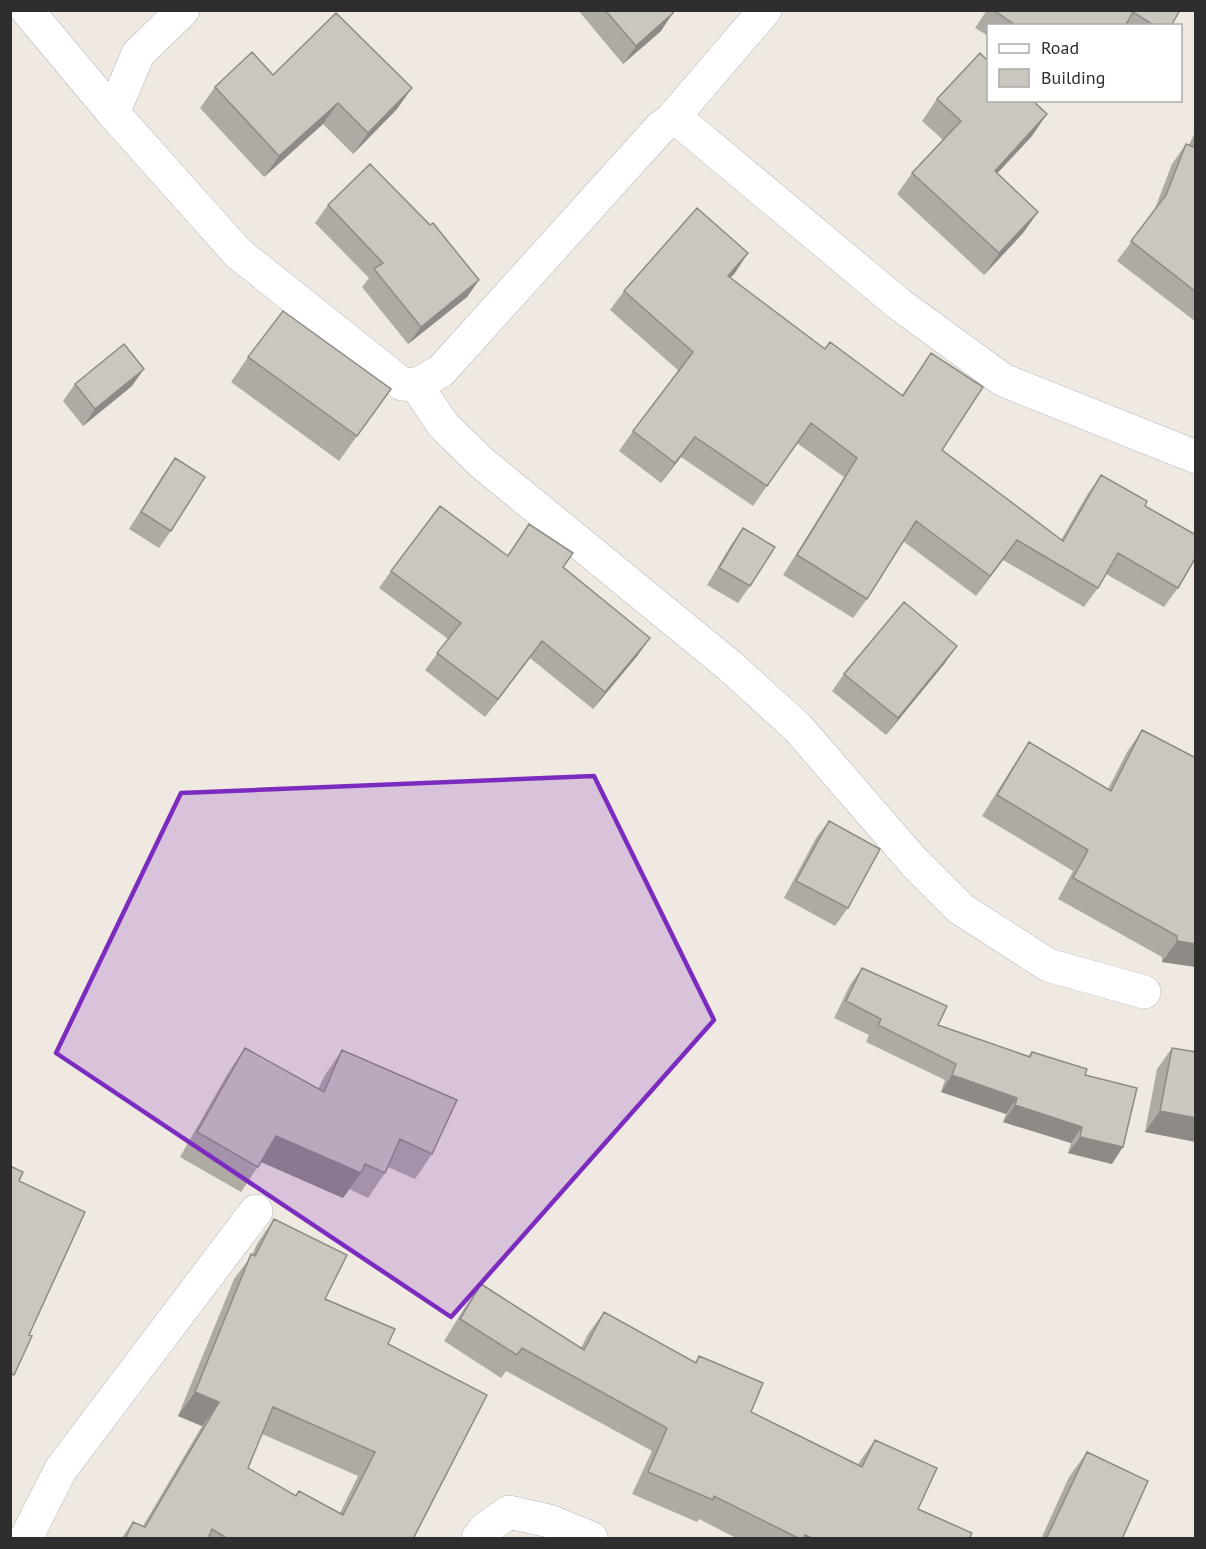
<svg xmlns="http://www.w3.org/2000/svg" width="1206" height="1549" font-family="'PT Sans',sans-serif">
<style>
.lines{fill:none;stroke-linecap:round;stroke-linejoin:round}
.minor-casing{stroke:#b4b7c1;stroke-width:34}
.minor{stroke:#fff;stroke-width:33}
.wall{fill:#afaba4;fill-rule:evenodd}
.shaded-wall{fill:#8e8b86}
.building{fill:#cbc7bf;stroke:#8e8b86;stroke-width:1.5;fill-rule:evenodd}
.marked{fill:#7b2cbf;fill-opacity:0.2;stroke:#7b2cbf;stroke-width:4.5;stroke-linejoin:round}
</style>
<rect width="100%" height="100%" fill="#efe9e1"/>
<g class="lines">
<g class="minor-casing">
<path id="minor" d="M 27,10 L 113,113 L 238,253 L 402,384 L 416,385 L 441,371 L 661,127 L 671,120 L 682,123 L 899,304 L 1003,380 L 1196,457
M 113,113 L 138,54 L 183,10
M 671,120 L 765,10
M 416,385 L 444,426 L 482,463 L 730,666 L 798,728 L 914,862 L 961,909 L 1048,965 L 1144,992
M 26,1538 L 61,1469 L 256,1211
M 478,1538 L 485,1529 L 509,1512 L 549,1521 L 591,1538"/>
</g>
<use href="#minor" class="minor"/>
</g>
<path class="wall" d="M 578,10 L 671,10 L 661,31 L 623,64 Z
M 987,10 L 1180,10 L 1171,26 L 988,26 L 988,36 L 975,28 Z
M 273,75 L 397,109 L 353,154 L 323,124 L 264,177 L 200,108 L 215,87 Z
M 937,99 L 1032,136 L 997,173 L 1038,212 L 1023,233 L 984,275 L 897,194 L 912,173 L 943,140 L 922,121 Z
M 1196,130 L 1196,322 L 1117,261 L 1154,211 L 1172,164 L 1186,144 L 1189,145 Z
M 328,205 L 479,280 L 467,297 L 408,344 L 362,287 L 369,278 L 315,223 Z
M 735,273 L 730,278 L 825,349 L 902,395 L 931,353 L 942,450 L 1061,540 L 1087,495 L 1101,475 L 1145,506 L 1178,588 L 1164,607 L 1106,574 L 1098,588 L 1084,607 L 1003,560 L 976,596 L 903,541 L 867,599 L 853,618 L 783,575 L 844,477 L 797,443 L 753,506 L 681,457 L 661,483 L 619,451 L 633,431 L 679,371 L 610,310 L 624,291 Z
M 248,357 L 391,389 L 339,461 L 231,382 Z
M 75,384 L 132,386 L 83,426 L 63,401 Z
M 175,458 L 171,531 L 159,548 L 129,529 L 163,475 Z
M 529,524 L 563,567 L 638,655 L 593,709 L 530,658 L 485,717 L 425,670 L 448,639 L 379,588 L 391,571 L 507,556 Z
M 743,528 L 750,586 L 738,603 L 707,585 L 731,545 Z
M 945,663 L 886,735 L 832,691 L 844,674 Z
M 1142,730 L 1196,967 L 1162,962 L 1162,957 L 1058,899 L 1073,871 L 982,816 L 1015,763 L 1029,742 L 1108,789 L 1127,752 Z
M 829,821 L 848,908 L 835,926 L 784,898 L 816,838 Z
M 862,968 L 938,1025 L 1028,1056 L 1032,1052 L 1085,1075 L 1112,1164 L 1068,1153 L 1071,1143 L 1003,1122 L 1006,1114 L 941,1092 L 945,1080 L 866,1042 L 869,1035 L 834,1018 L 850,985 Z
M 245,1048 L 318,1089 L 325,1075 L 342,1050 L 432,1154 L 415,1179 L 388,1167 L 385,1173 L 368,1198 L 349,1189 L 343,1198 L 261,1162 L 241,1192 L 180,1157 L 228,1073 Z
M 1172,1048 L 1196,1142 L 1145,1132 L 1157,1069 Z
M 274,1219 L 325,1299 L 388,1344 L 413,1539 L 121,1539 L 133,1522 L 143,1526 L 202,1426 L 178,1416 L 234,1279 L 252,1255 L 257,1244 ZM 262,1434 L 358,1476 L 340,1513 L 299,1491 L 296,1496 L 248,1468 Z
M 481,1284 L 581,1348 L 588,1334 L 604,1312 L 695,1362 L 699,1356 L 751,1412 L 858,1464 L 875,1440 L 918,1509 L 969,1539 L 738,1539 L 699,1519 L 697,1522 L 632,1494 L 652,1451 L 506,1371 L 501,1378 L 444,1341 L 465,1307 Z
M 1087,1452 L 1122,1539 L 1041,1539 L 1069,1477 Z"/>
<path class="shaded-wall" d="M 673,13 L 661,31 L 623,64 L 636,46 Z
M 412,88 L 397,109 L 353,154 L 368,133 Z
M 338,103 L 323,124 L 264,177 L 279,156 Z
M 1047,114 L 1032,136 L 980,192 L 995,171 Z
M 1038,212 L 1023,233 L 984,275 L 999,253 Z
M 748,253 L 735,273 L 714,296 L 728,276 Z
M 479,280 L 467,297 L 408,344 L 421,327 Z
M 144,369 L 132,386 L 83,426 L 95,409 Z
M 695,437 L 681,457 L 661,483 L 675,463 Z
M 1017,540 L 1003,560 L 976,596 L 990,576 Z
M 650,638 L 638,655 L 593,709 L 605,692 Z
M 542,641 L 530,658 L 485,717 L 498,699 Z
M 957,646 L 945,663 L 886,735 L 898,718 Z
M 1177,941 L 1196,944 L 1196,967 L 1162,962 Z
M 952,1075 L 1017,1098 L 1006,1114 L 941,1092 Z
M 1015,1105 L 1082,1127 L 1071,1143 L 1003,1122 Z
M 1160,1111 L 1196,1118 L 1196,1142 L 1145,1132 Z
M 276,1136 L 361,1173 L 343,1198 L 259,1161 Z
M 1080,1137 L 1123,1147 L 1112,1164 L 1068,1153 Z
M 195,1392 L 219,1402 L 202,1426 L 178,1416 Z"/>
<path class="building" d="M 605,10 L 671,10 L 673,13 L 636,46 Z
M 993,10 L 1180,10 L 1171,26 L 1155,26 L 1133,12 L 1125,26 L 1017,26 Z
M 336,13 L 412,88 L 368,133 L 338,103 L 279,156 L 215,87 L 252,52 L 273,75 Z
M 980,53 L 988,61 L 988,100 L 1032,100 L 1047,114 L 995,171 L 1038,212 L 999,253 L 912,173 L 961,121 L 937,99 Z
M 1196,142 L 1196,292 L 1131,241 L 1166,195 L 1186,144 L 1194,147 Z
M 370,164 L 430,225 L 433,223 L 479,280 L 421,327 L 374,269 L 383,263 L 328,205 Z
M 697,208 L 748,253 L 728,276 L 825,349 L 830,342 L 903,396 L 931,353 L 983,387 L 942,450 L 1063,541 L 1101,475 L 1147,501 L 1145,506 L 1196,535 L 1196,557 L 1178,588 L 1118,553 L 1098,588 L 1017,540 L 990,576 L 916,521 L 867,599 L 797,555 L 857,458 L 811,423 L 767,486 L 695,437 L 675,463 L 633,431 L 693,352 L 624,291 Z
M 283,311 L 391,389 L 357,436 L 248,357 Z
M 124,344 L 144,369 L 95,409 L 75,384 Z
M 175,458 L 205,477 L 171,531 L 141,512 Z
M 440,506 L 508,556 L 529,524 L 573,553 L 563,567 L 650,638 L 605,692 L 542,641 L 498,699 L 437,653 L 461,623 L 391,571 Z
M 743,528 L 775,547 L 750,586 L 719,568 Z
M 904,602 L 957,646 L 898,718 L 844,674 Z
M 1142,730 L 1196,758 L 1196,944 L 1177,941 L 1177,936 L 1073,878 L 1088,850 L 997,795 L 1029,742 L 1111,791 Z
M 829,821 L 880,849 L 848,908 L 796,881 Z
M 862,968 L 947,1006 L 938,1025 L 1030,1057 L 1032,1052 L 1087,1069 L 1085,1075 L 1137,1088 L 1123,1147 L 1080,1137 L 1082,1127 L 1015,1105 L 1017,1098 L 952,1075 L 956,1064 L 878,1025 L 881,1019 L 846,1001 Z
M 245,1048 L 324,1092 L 342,1050 L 457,1100 L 432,1154 L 400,1139 L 385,1173 L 365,1164 L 361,1173 L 276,1136 L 258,1167 L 197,1132 Z
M 1172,1048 L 1196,1052 L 1196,1118 L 1160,1111 Z
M 10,1166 L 23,1172 L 19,1181 L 85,1212 L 29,1335 L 32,1336 L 14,1375 L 10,1373 Z
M 274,1219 L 347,1255 L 325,1299 L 395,1329 L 388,1344 L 487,1395 L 413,1539 L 228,1539 L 212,1529 L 208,1539 L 125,1539 L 133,1522 L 145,1527 L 219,1402 L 195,1392 L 251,1254 L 255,1256 ZM 273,1407 L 375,1452 L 343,1515 L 299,1491 L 296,1496 L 248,1468 Z
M 481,1284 L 584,1350 L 604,1312 L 696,1363 L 699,1356 L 763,1383 L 751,1412 L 862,1467 L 875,1440 L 937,1468 L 918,1509 L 972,1533 L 969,1539 L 814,1539 L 805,1535 L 803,1539 L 800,1539 L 714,1496 L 713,1500 L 648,1472 L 667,1428 L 522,1348 L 517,1355 L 460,1319 Z
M 1087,1452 L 1148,1481 L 1122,1539 L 1046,1539 Z"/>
<path class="marked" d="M 594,776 L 714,1020 L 451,1317 L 56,1053 L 181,793 Z"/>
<rect width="1206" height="1549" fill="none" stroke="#2e2e2e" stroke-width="24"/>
<rect x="987" y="24" width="195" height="78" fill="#ffffff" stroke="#ababab" stroke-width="1.5"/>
<rect x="999" y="44" width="30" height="9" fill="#ffffff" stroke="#ababab" stroke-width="1.5"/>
<text x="1041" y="54" font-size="18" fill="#2e2e2e">Road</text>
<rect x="999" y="69" width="30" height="18" fill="#cbc7bf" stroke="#ababab" stroke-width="1.5"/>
<text x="1041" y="84" font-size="18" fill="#2e2e2e">Building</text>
</svg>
